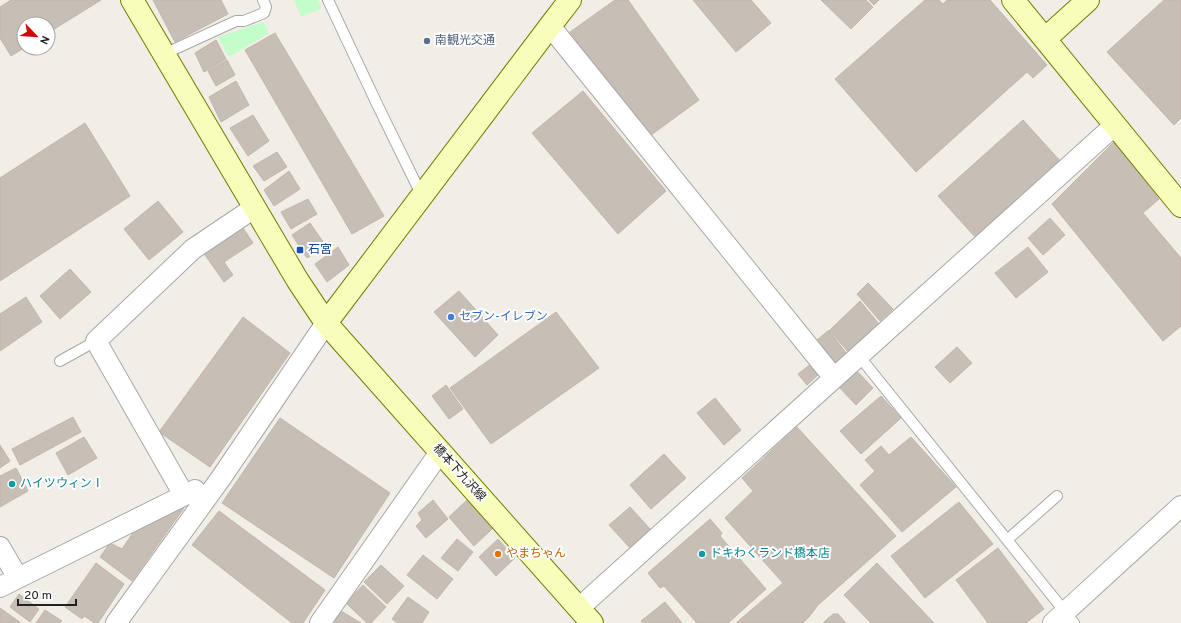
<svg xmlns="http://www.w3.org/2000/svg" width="1181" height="623" font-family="Overpass,'Noto Sans JP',sans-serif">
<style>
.park{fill:#c3fdc9}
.building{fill:#c7beb6;stroke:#c4b5a8}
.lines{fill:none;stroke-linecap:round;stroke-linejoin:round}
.lane-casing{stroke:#a8a8a8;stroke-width:12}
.street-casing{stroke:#a8a8a8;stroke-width:22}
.secondary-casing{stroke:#6e7f00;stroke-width:24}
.lane{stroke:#fff;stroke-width:10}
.street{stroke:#fff;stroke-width:20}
.secondary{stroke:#f8fdb9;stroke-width:22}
.service-dot{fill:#5c6f8a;stroke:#fff;stroke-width:1.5}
.transit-dot{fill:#1a4fb4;stroke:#fff;stroke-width:1.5}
.shop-dot{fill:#3f7fe0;stroke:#fff;stroke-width:1.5}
.culture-dot{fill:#0f9aa8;stroke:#fff;stroke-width:1.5}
.food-dot{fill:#e8710a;stroke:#fff;stroke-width:1.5}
.labels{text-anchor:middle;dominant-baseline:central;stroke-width:4;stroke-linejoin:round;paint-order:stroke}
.service-label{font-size:12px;fill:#4e5e75;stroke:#fff;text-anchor:start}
.transit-label{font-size:12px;fill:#164399;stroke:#fff;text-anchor:start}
.shop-label{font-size:12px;fill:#366cbe;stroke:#fff;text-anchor:start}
.street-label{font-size:12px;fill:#212121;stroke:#fff}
.culture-label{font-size:12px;fill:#0d838f;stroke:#fff;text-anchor:start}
.food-label{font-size:12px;fill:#c56008;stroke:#fff;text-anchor:start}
</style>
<rect width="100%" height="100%" fill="#f1eee7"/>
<path class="park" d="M 294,0 L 318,0 L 322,8 L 301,17 Z
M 263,22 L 269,33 L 229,57 L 218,37 Z"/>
<path class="building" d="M 11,0 L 101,0 L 48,33 L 48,24 L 24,24 L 24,48 L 11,56 L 0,38 L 0,7 Z
M 153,0 L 221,0 L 228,14 L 175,42 Z
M 615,0 L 628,0 L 699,100 L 647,138 L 570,32 Z
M 693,0 L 751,0 L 771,23 L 736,52 Z
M 821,0 L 866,0 L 873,7 L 851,29 Z
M 869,0 L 879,0 L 874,5 Z
M 925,0 L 939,0 L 943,4 L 947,0 L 990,0 L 1047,65 L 1033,78 L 1027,72 L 916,172 L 835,79 Z
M 1164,0 L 1181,0 L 1181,118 L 1174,125 L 1107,52 Z
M 275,33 L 384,216 L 352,234 L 245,50 Z
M 216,40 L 226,59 L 204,72 L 195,53 Z
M 227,60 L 235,75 L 216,86 L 208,71 Z
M 236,81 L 249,105 L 221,122 L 209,97 Z
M 583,91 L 666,191 L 618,234 L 532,133 Z
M 253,115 L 269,141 L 248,156 L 230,128 Z
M 1023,120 L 1062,163 L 976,238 L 938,196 Z
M 85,123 L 130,196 L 0,281 L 0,178 Z
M 1114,142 L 1159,199 L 1143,213 L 1181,258 L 1181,326 L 1163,341 L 1052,204 Z
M 277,152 L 287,167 L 264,181 L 253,166 Z
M 289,171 L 300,189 L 274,206 L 264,190 Z
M 308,199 L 317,214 L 291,229 L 281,212 Z
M 158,201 L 183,232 L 149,260 L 124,229 Z
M 1050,218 L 1065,235 L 1043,255 L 1028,238 Z
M 310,223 L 326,246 L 307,258 L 292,235 Z
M 241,225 L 253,243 L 224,262 L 233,275 L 224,282 L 203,252 Z
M 338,247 L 349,265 L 327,282 L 315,264 Z
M 1028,247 L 1048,272 L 1016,298 L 995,273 Z
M 70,269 L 91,292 L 60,319 L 40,296 Z
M 868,283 L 893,309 L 880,321 L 857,294 Z
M 459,291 L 498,335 L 475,357 L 434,312 Z
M 26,297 L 42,322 L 0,351 L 0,314 Z
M 860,301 L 879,324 L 848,352 L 830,330 Z
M 556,312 L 599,368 L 491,444 L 450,388 Z
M 243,317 L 290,353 L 210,467 L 159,432 Z
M 829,330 L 846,353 L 833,364 L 816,341 Z
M 957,347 L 972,363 L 950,383 L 935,367 Z
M 811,364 L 820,373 L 807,385 L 798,374 Z
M 854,368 L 873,388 L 856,405 L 837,385 Z
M 446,385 L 463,409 L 449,419 L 432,396 Z
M 881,396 L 901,418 L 861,454 L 840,431 Z
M 715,398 L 741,430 L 724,445 L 697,413 Z
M 73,417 L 81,432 L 20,465 L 12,449 Z
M 280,418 L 390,493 L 334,578 L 222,503 Z
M 797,427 L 896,536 L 818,605 L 809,617 L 803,623 L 736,623 L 783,583 L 725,518 L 753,491 L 742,478 Z
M 84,437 L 97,458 L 68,475 L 56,453 Z
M 911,437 L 956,487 L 902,532 L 860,485 L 875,471 L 865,460 L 881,446 L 889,455 Z
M 0,445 L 10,461 L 0,468 Z
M 664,454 L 686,478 L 651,509 L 630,485 Z
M 16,468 L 28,491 L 0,507 L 0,476 Z
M 433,500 L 448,519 L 426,538 L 416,526 L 422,520 L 418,513 Z
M 467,500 L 492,529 L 474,546 L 449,517 Z
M 959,502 L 993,544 L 925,598 L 891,556 Z
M 178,504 L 184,508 L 132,581 L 100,557 L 110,543 L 122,549 L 137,527 Z
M 630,507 L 651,530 L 630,548 L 609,525 Z
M 219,511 L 325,590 L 303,623 L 292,623 L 192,545 Z
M 710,519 L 722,533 L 720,536 L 766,589 L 728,623 L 697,623 L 664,586 L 660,588 L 648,573 Z
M 457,539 L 473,552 L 458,571 L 441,558 Z
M 498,539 L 515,558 L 496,576 L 479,557 Z
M 998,548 L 1044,609 L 1026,623 L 988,623 L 956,580 Z
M 423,555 L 453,579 L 437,599 L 407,575 Z
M 96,563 L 124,584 L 98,623 L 95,623 L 84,616 L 82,619 L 65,607 Z
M 877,563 L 934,623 L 871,623 L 844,595 Z
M 381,565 L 404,586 L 387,604 L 364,582 Z
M 363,585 L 386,607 L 371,623 L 367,623 L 346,603 Z
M 19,594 L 39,609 L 30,622 L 10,607 Z
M 408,597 L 429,612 L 422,623 L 398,623 L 392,619 Z
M 665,602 L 682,623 L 643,623 L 641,621 Z
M 0,608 L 21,623 L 0,623 Z
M 45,610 L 62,621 L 60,623 L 36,623 Z
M 341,611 L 361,623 L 334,623 Z
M 833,614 L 838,614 L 846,623 L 823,623 Z"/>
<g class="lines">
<g class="lane-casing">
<path id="lane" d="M 328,0 L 377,104 L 422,196
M 164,54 L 236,21 L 244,21 L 264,13 L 266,7 L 263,0
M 859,356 L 1074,623
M 60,361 L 96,341
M 1007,540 L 1057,496"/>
</g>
<g class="street-casing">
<path id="street" d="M 550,26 L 834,378
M 184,495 L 96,341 L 193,249 L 254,208
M 0,547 L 18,578
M 0,587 L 195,490
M 579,608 L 1115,125
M 116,623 L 221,478 L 326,323
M 320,623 L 440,452
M 1053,623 L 1181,506"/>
</g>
<g class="secondary-casing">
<path id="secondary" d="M 132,0 L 298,281 L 326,323 L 592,623
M 1013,0 L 1181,206
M 1045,39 L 1088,0
M 326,323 L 550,26 L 570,0"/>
</g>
<use href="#lane" class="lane"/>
<use href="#street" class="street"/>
<use href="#secondary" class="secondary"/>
</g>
<circle class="service-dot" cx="427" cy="41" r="4"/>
<rect class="transit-dot" x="296" y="246" width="8" height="8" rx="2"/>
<circle class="shop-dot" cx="451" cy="317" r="4"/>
<g class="culture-dot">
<circle cx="12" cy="484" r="4"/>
<circle cx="702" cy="554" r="4"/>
</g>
<circle class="food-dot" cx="498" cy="554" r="4"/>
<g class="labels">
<g class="service-label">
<text x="435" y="41">南観光交通</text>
</g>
<g class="transit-label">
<text x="308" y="250">石宮</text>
</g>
<g class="shop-label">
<text x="459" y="317">セブン-イレブン</text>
</g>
<g class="street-label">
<text transform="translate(459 473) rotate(48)">橋本下九沢線</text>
</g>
<g class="culture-label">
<text x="20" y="484">ハイツウィンⅠ</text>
<text x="710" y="554">ドキわくランド橋本店</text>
</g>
<g class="food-label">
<text x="506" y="554">やまちゃん</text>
</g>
</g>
<g transform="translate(36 36) rotate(115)"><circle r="19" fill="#ffffff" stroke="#a6a6a6"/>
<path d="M0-3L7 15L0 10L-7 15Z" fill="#d10600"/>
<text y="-6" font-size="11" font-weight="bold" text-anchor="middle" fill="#212121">N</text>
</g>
<path d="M18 599v6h58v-6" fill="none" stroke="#212121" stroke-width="2"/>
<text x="24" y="599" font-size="12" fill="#212121" stroke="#ffffff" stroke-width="3" paint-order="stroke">20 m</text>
</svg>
